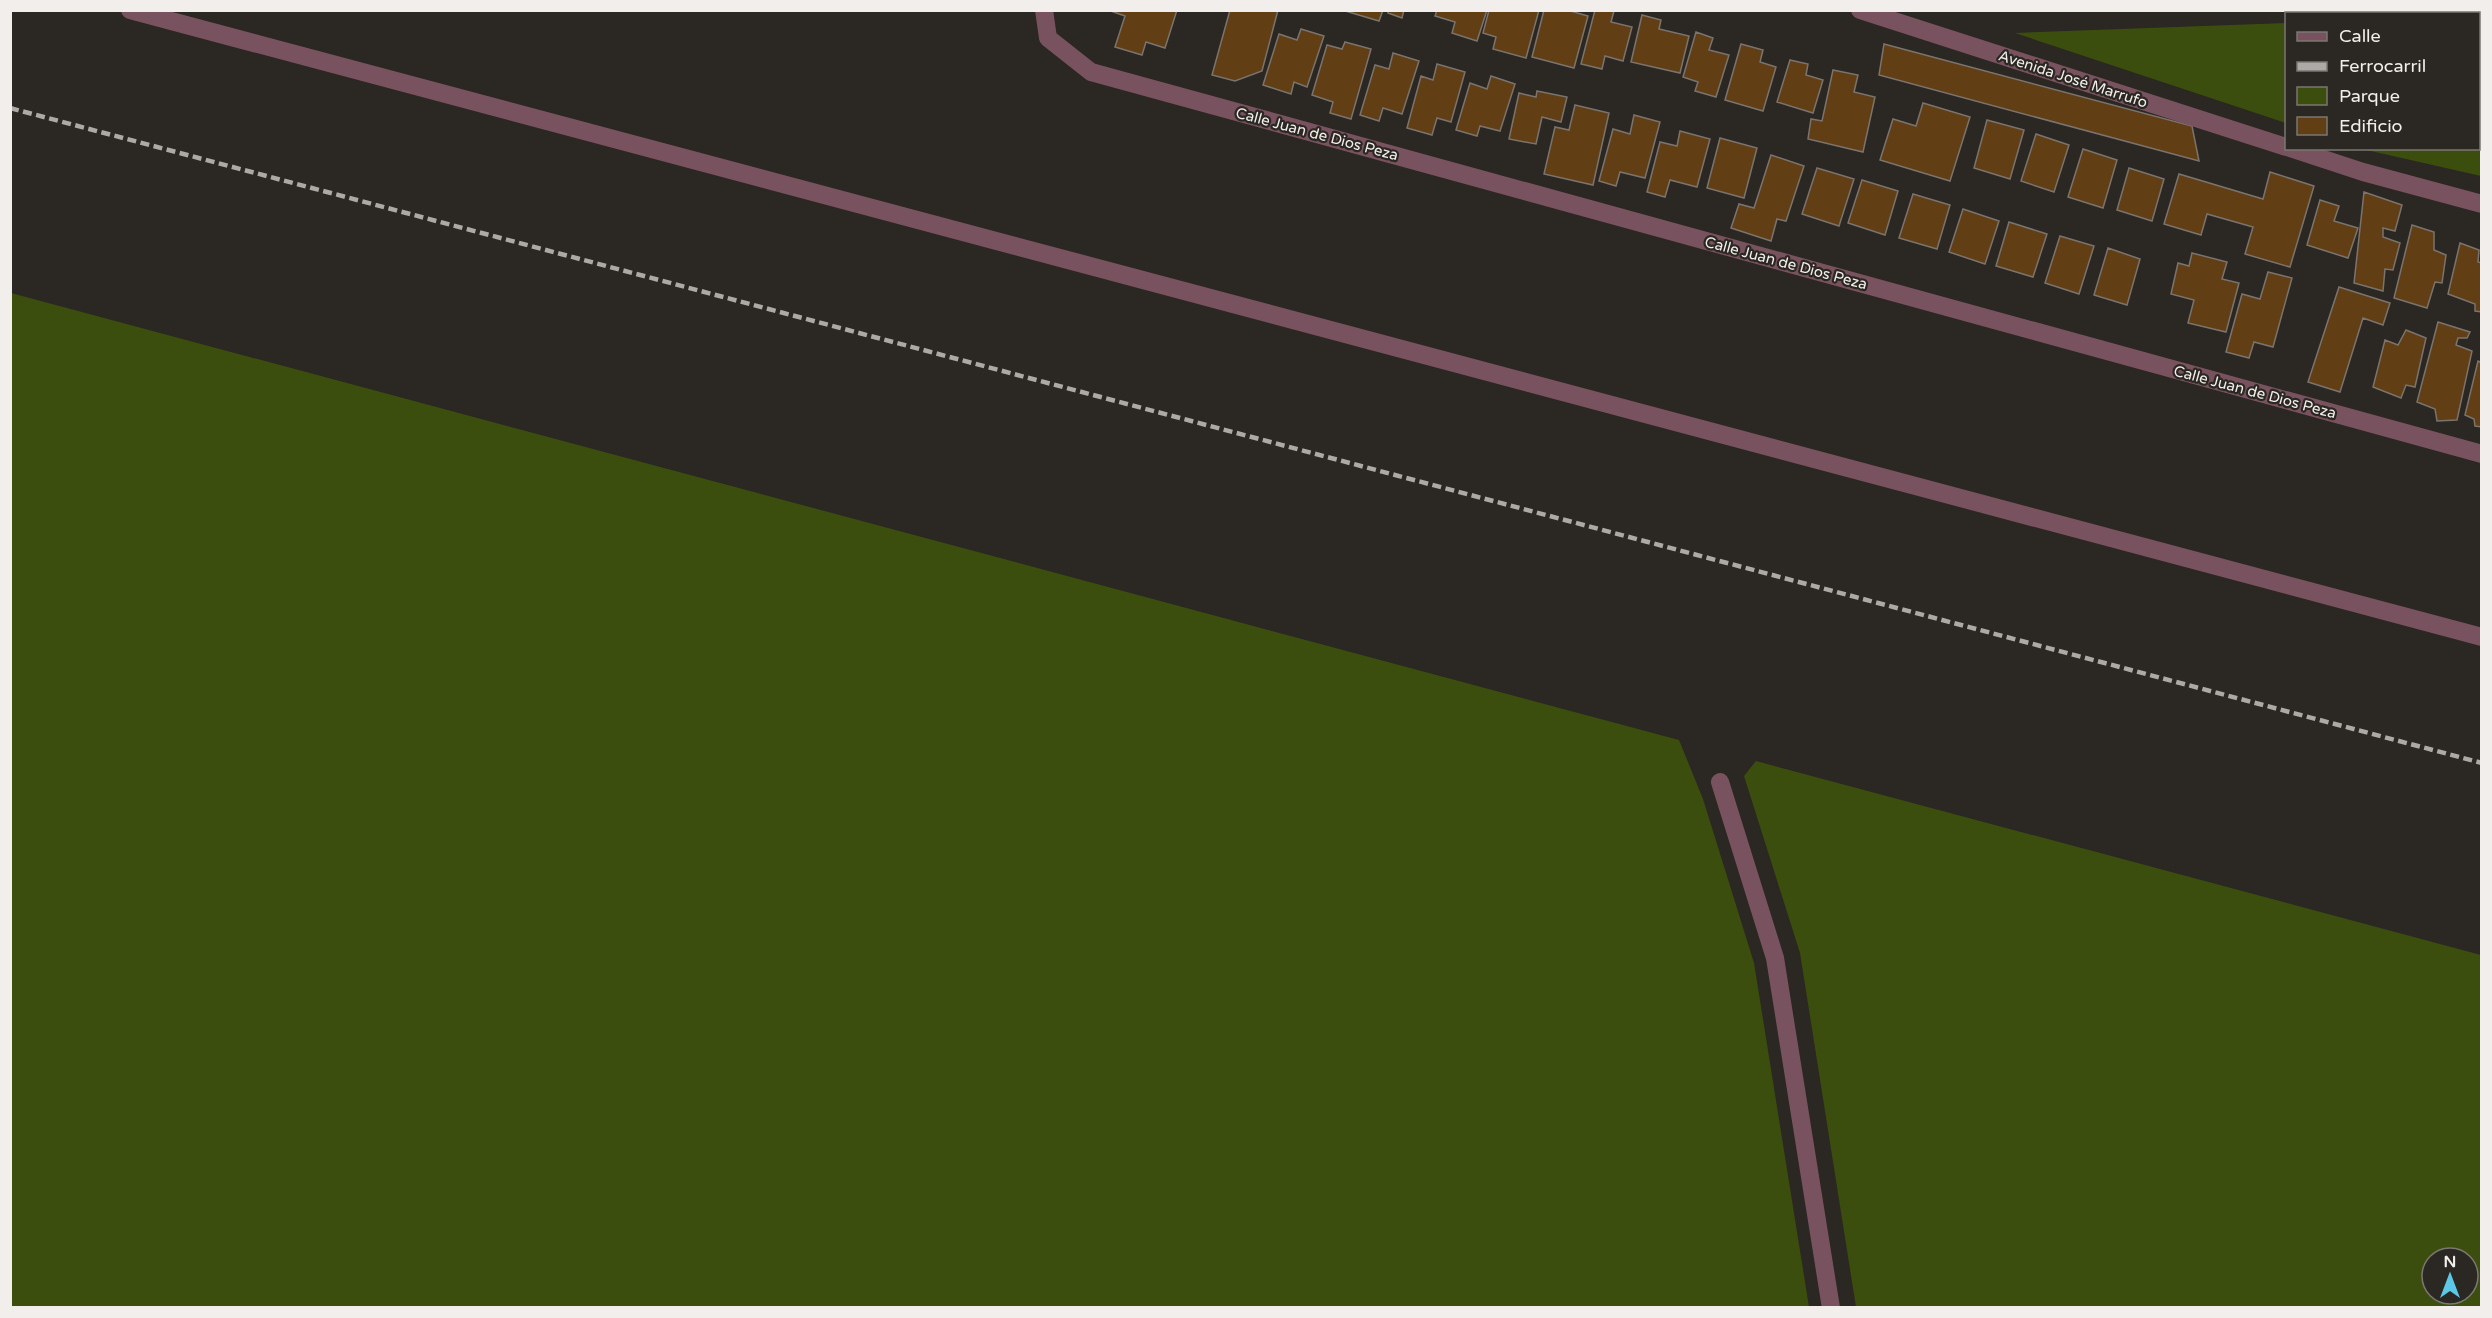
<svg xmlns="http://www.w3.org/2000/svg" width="2492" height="1318" font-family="'Varela Round',sans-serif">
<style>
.green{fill:#3b4e0d;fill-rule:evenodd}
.building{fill:#623e15;stroke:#7a746f;stroke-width:1.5}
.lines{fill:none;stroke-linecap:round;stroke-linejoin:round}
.minor{stroke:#795260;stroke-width:18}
.rail{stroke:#ada9a6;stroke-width:4.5;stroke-dasharray:9 4.5;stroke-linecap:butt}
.labels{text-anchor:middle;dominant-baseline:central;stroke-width:4.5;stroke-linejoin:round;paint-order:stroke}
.street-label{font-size:15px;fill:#f2eeeb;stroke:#2b2722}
</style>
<rect width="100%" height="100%" fill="#2b2722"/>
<path class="green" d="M 2478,17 L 2482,17 L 2481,176 L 2362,149 L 2478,148 Z
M 2286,23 L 2286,123 L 2015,33 Z
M 11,293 L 1679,740 L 1703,799 L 1754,963 L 1809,1307 L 11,1307 Z
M 1756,761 L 2481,955 L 2481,1307 L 1856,1307 L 1800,953 L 1744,776 ZM 2432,1258 L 2468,1258 L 2468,1294 L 2432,1294 Z"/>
<path class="building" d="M 1108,10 L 1177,10 L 1165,48 L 1146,42 L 1142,55 L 1115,47 L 1125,16 Z
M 1230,10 L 1278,10 L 1262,71 L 1235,81 L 1212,75 Z
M 1342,10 L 1383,10 L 1379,21 Z
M 1389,10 L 1404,10 L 1402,18 L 1388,13 Z
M 1437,10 L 1487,10 L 1477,41 L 1452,33 L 1455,22 L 1435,16 Z
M 1489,10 L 1539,10 L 1526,58 L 1493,49 L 1496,37 L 1483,33 Z
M 1544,10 L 1567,10 L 1588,16 L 1574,68 L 1532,57 Z
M 1595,10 L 1614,11 L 1611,22 L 1632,27 L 1623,61 L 1605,56 L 1602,69 L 1581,64 Z
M 1642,15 L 1661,20 L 1659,29 L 1689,36 L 1680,73 L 1631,62 Z
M 1301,29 L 1324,36 L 1307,87 L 1294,82 L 1291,94 L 1263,85 L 1279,34 L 1297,40 Z
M 1696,32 L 1713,38 L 1709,50 L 1729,55 L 1716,97 L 1695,91 L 1698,82 L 1683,77 Z
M 1345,42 L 1371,49 L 1351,119 L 1330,113 L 1333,102 L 1312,95 L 1327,45 L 1342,49 Z
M 1741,44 L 1763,50 L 1760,62 L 1776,67 L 1763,111 L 1725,100 Z
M 1884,44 L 2192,126 L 2199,161 L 1879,75 Z
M 1393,53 L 1419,61 L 1402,114 L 1383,108 L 1379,121 L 1360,115 L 1375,65 L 1389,69 Z
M 1790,60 L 1808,64 L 1806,75 L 1823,80 L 1813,113 L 1777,102 Z
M 1437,64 L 1465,72 L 1451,122 L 1437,118 L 1432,135 L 1407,128 L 1421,76 L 1433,80 Z
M 1833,70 L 1858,75 L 1854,92 L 1875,97 L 1863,152 L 1808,139 L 1811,119 L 1822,121 Z
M 1491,76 L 1515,84 L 1500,131 L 1480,126 L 1477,136 L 1456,130 L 1470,83 L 1487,89 Z
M 1537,91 L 1567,97 L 1561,122 L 1542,117 L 1536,144 L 1509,139 L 1519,93 L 1536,97 Z
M 1923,103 L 1970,117 L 1950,181 L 1880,160 L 1893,119 L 1916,126 Z
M 1575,105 L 1609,113 L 1593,185 L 1544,174 L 1555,127 L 1569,130 Z
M 1634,115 L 1660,122 L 1645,178 L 1620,172 L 1616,186 L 1599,181 L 1613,129 L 1630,134 Z
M 1987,120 L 2024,130 L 2010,179 L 1974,168 Z
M 1680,131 L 1710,139 L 1697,187 L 1670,180 L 1665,197 L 1647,192 L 1660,142 L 1677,146 Z
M 2036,134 L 2069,145 L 2054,192 L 2021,181 Z
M 1720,138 L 1757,148 L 1744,198 L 1707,188 Z
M 2083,149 L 2117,160 L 2103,208 L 2068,197 Z
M 1771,155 L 1804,166 L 1786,221 L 1777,219 L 1771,241 L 1731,228 L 1739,204 L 1754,208 Z
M 1817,168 L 1854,179 L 1839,226 L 1802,214 Z
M 2129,168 L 2164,179 L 2152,221 L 2117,210 Z
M 2270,172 L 2314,186 L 2290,267 L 2245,254 L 2253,227 L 2207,214 L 2201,235 L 2164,224 L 2179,174 L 2263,199 Z
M 1862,180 L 1898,191 L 1885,235 L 1848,223 Z
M 2364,192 L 2402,205 L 2395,231 L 2383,228 L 2383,237 L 2400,243 L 2393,270 L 2385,269 L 2383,291 L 2354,283 Z
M 1913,194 L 1950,205 L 1937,249 L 1899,238 Z
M 2320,200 L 2339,206 L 2334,221 L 2358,228 L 2348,258 L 2307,245 Z
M 1963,209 L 1999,221 L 1985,264 L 1949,252 Z
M 2009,222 L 2047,234 L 2033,277 L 1996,266 Z
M 2412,225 L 2434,232 L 2434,250 L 2446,255 L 2442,283 L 2435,282 L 2427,308 L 2394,298 Z
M 2060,236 L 2094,246 L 2079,294 L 2045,283 Z
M 2460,243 L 2479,250 L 2478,262 L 2482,263 L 2482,312 L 2475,311 L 2475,304 L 2448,294 Z
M 2108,248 L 2140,259 L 2127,305 L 2094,295 Z
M 2192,253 L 2227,262 L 2222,279 L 2239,283 L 2226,332 L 2188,323 L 2194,300 L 2171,294 L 2178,263 L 2189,266 Z
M 2268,272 L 2292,278 L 2273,347 L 2254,342 L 2249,358 L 2226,352 L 2242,294 L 2260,299 Z
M 2339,287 L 2390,303 L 2383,325 L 2363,318 L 2340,392 L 2308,382 Z
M 2438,322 L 2470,332 L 2467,338 L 2458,338 L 2456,345 L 2472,351 L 2457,420 L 2437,421 L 2435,409 L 2417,402 Z
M 2406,330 L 2426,338 L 2415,387 L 2406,385 L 2401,398 L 2373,387 L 2385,340 L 2398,345 Z
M 2478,361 L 2482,363 L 2482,427 L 2475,426 L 2474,419 L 2465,415 Z"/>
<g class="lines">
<path class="minor" d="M 130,10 L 2482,637
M 1044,10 L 1048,38 L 1091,72 L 2482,454
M 1860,10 L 2286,147
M 2290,148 L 2363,172 L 2482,204
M 1720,782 L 1775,958 L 1831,1308"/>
<path class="rail" d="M 10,108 L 2482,763"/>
</g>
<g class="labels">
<g class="street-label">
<text transform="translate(2073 79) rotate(18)">Avenida José Marrufo</text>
<text transform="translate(1317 134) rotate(15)">Calle Juan de Dios Peza</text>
<text transform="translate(1786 263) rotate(15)">Calle Juan de Dios Peza</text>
<text transform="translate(2255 392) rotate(15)">Calle Juan de Dios Peza</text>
</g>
</g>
<rect width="2492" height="1318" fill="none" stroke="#f2eeeb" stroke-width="24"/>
<rect x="2285" y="12" width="195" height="138" fill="#2b2722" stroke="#7b7772" stroke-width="1.5"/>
<rect x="2297" y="32" width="30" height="9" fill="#795260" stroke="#7b7772" stroke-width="1.5"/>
<text x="2339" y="42" font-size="18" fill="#f2eeeb">Calle</text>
<rect x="2297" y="62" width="30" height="9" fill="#ada9a6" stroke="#7b7772" stroke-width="1.5"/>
<text x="2339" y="72" font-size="18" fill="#f2eeeb">Ferrocarril</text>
<rect x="2297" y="87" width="30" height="18" fill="#3b4e0d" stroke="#7b7772" stroke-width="1.5"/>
<text x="2339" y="102" font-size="18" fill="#f2eeeb">Parque</text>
<rect x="2297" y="117" width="30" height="18" fill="#623e15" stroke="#7b7772" stroke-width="1.5"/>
<text x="2339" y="132" font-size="18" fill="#f2eeeb">Edificio</text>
<g transform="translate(2450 1276)"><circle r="28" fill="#2b2722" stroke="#7b7772" stroke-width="1.5"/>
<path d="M0-4.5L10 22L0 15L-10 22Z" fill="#5cc7e7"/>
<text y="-9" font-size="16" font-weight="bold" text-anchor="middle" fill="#f2eeeb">N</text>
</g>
</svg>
